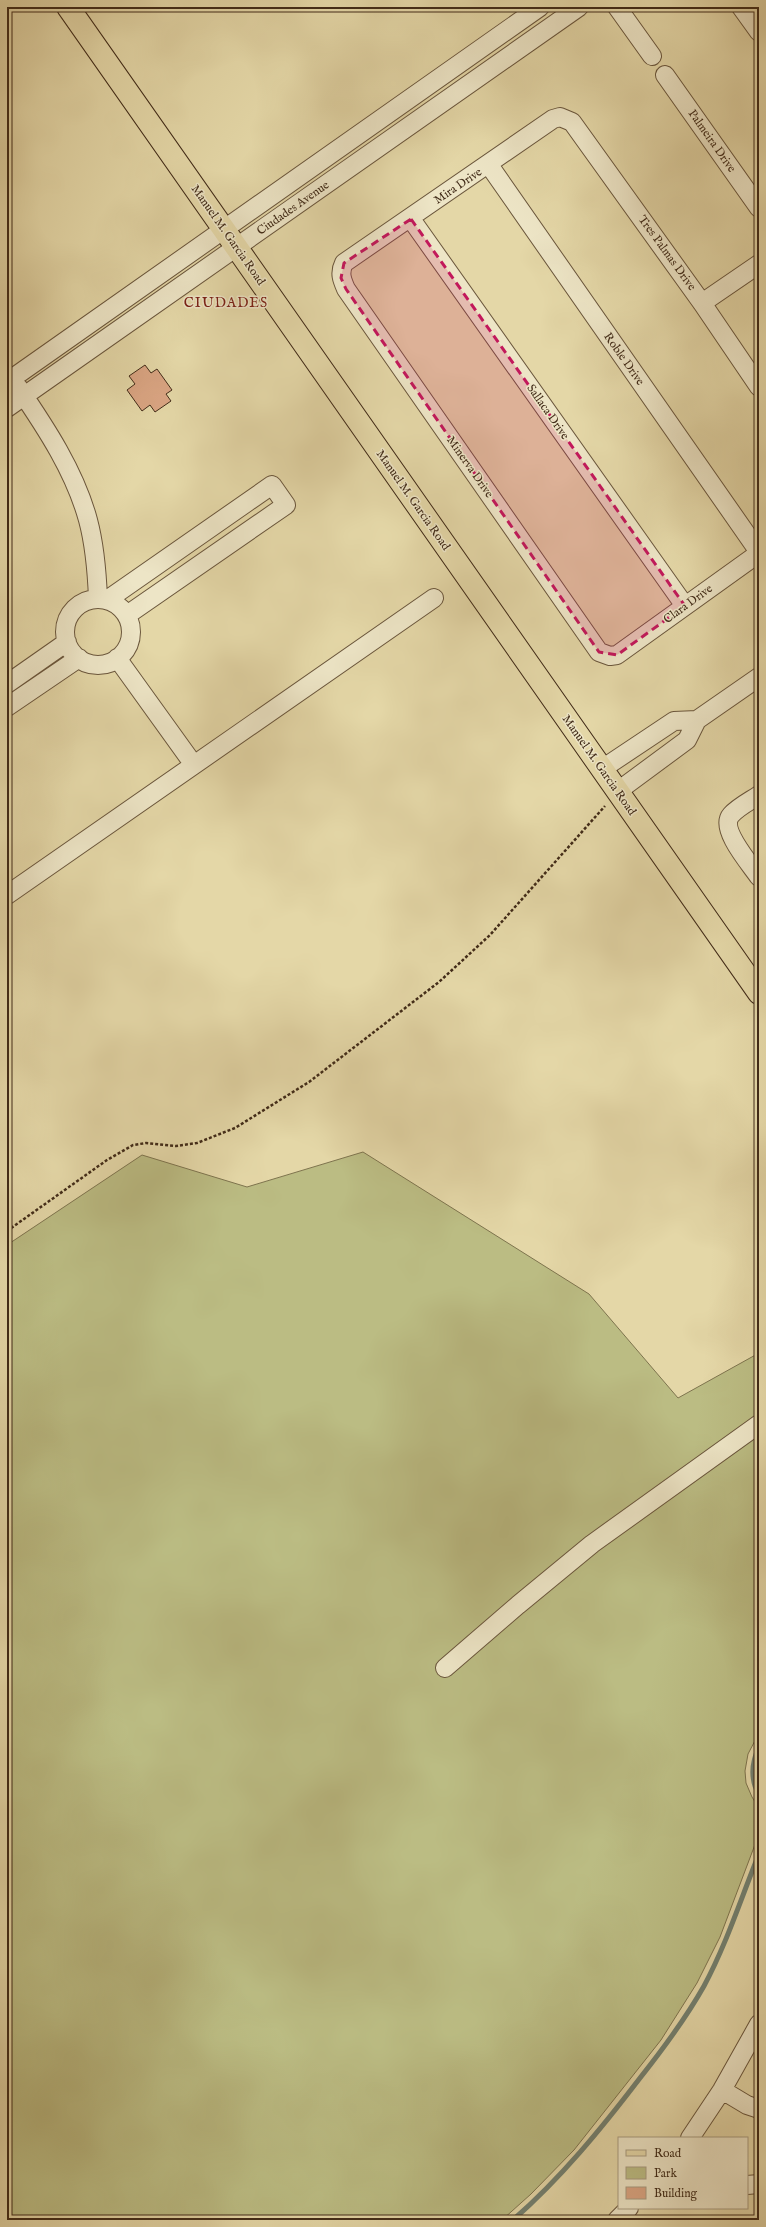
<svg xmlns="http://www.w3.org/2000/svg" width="766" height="2227" font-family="'IM FELL English',serif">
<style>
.green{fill:#bbbc83;stroke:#7e744e}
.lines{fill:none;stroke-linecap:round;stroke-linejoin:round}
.stream{stroke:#738070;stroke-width:5}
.building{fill:#daa583;stroke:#412b18}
.minor-casing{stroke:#6a563c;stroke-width:20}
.major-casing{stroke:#412b18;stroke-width:24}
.path{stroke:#412b18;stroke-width:2.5;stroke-dasharray:3 2;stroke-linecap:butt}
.minor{stroke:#ede5c6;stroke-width:18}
.major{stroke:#e4d7a7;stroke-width:22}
.marked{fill:#c2185b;fill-opacity:0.2;stroke:#c2185b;stroke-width:3;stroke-dasharray:8 5;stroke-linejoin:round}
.labels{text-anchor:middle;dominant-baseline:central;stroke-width:3;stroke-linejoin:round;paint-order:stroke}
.street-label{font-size:12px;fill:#412b18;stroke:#ede5c6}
.quarter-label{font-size:14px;letter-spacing:1px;fill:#7a1f14;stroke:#ede5c6}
</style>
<rect width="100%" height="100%" fill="#e4d7a7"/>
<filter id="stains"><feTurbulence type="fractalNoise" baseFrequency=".005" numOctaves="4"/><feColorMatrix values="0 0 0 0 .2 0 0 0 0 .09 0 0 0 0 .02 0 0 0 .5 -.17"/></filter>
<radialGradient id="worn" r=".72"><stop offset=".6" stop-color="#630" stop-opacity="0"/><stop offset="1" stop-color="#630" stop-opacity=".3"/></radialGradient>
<path class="green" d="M 363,1152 L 589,1294 L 678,1398 L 759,1353 L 759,1733 L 748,1754 L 745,1771 L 746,1783 L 752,1797 L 759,1808 L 759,1834 L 720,1937 L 697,1983 L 661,2040 L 574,2150 L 531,2194 L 502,2220 L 7,2220 L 7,1245 L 142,1155 L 247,1187 Z"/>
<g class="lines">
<path class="stream" d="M 759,1747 C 751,1764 750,1779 759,1795
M 513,2220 C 561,2178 601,2129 640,2078 C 663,2049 686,2018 704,1986 C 727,1943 741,1898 759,1854"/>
</g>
<path class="building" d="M 145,365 L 151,373 L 157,369 L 172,390 L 166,394 L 171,401 L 155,412 L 150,405 L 142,411 L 127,390 L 135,384 L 129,376 Z"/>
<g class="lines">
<g class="minor-casing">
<path id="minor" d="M 617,7 L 652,56
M 741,7 L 759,32
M 665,75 L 759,208
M 489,165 L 759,552
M 411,219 L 685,606
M 702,303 L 759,264
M 7,382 L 540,7
M 18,387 C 46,428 75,472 88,520 C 95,546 97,573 98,599
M 759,387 L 702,303 L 572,122 L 560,117 L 553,119 L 344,263 C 339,273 342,280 346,289 L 599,652 L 610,656 L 617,655 L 759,553
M 7,408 L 579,7
M65 632a33 33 0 1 1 66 0a33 33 0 1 1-66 0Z
M 107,600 L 272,485 L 286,505 L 127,615
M 117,658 L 194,765
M 7,684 L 67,642
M 7,707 L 79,658
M 602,769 L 674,721 L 697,720
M 618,791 L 687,740 L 697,720 L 759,677
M 759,795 C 750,801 738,807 731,815 C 719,829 751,865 759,877
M 7,895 L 434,598
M 445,1668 L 518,1605 L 592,1544 L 759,1424
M 722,2090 L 747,2105 L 759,2109
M 690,2138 L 722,2090 L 759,2024
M 747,2185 L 759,2184
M 617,2220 L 629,2208"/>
</g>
<g class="major-casing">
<path id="major" d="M 68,7 L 759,993"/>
</g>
<path class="path" d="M 7,1231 L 107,1160 L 133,1145 L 146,1143 L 176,1146 L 197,1143 L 235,1128 L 309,1082 L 439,982 L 490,935 L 605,806"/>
<use href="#minor" class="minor"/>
<use href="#major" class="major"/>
</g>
<path class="marked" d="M 411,219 L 685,606 L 617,655 L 599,652 L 346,289 L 341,278 L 344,263 Z"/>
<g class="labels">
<g class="street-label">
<text transform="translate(712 141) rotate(55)">Palmeira Drive</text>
<text transform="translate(458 186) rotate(-34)">Mira Drive</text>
<text transform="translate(293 208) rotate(-35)">Ciudades Avenue</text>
<text transform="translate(228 235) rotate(55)">Manuel M. Garcia Road</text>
<text transform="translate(667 253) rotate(54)">Tres Palmas Drive</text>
<text transform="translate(624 359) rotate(55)">Roble Drive</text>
<text transform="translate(548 412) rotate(55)">Sallaca Drive</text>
<text transform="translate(470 467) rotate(55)">Minerva Drive</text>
<text transform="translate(413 500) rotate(55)">Manuel M. Garcia Road</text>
<text transform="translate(688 604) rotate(-36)">Clara Drive</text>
<text transform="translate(599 765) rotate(55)">Manuel M. Garcia Road</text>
</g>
<g class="quarter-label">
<text x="226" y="303">CIUDADES</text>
</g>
</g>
<rect width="766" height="2227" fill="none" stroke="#e4d7a7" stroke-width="24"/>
<rect x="8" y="8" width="750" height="2211" fill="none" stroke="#412b18" stroke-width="2"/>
<rect x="12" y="12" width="742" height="2203" fill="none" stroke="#412b18"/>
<rect x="618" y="2137" width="130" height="72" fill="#ede5c6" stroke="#a89b80"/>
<rect x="626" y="2150" width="20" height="6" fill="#e4d7a7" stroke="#a89b80"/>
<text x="654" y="2157" font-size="12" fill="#412b18">Road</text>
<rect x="626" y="2167" width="20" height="12" fill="#bbbc83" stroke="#a89b80"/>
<text x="654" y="2177" font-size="12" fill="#412b18">Park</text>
<rect x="626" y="2187" width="20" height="12" fill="#daa583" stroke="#a89b80"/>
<text x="654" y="2197" font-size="12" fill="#412b18">Building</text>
<rect width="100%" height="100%" filter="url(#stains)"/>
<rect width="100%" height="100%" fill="url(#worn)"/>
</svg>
